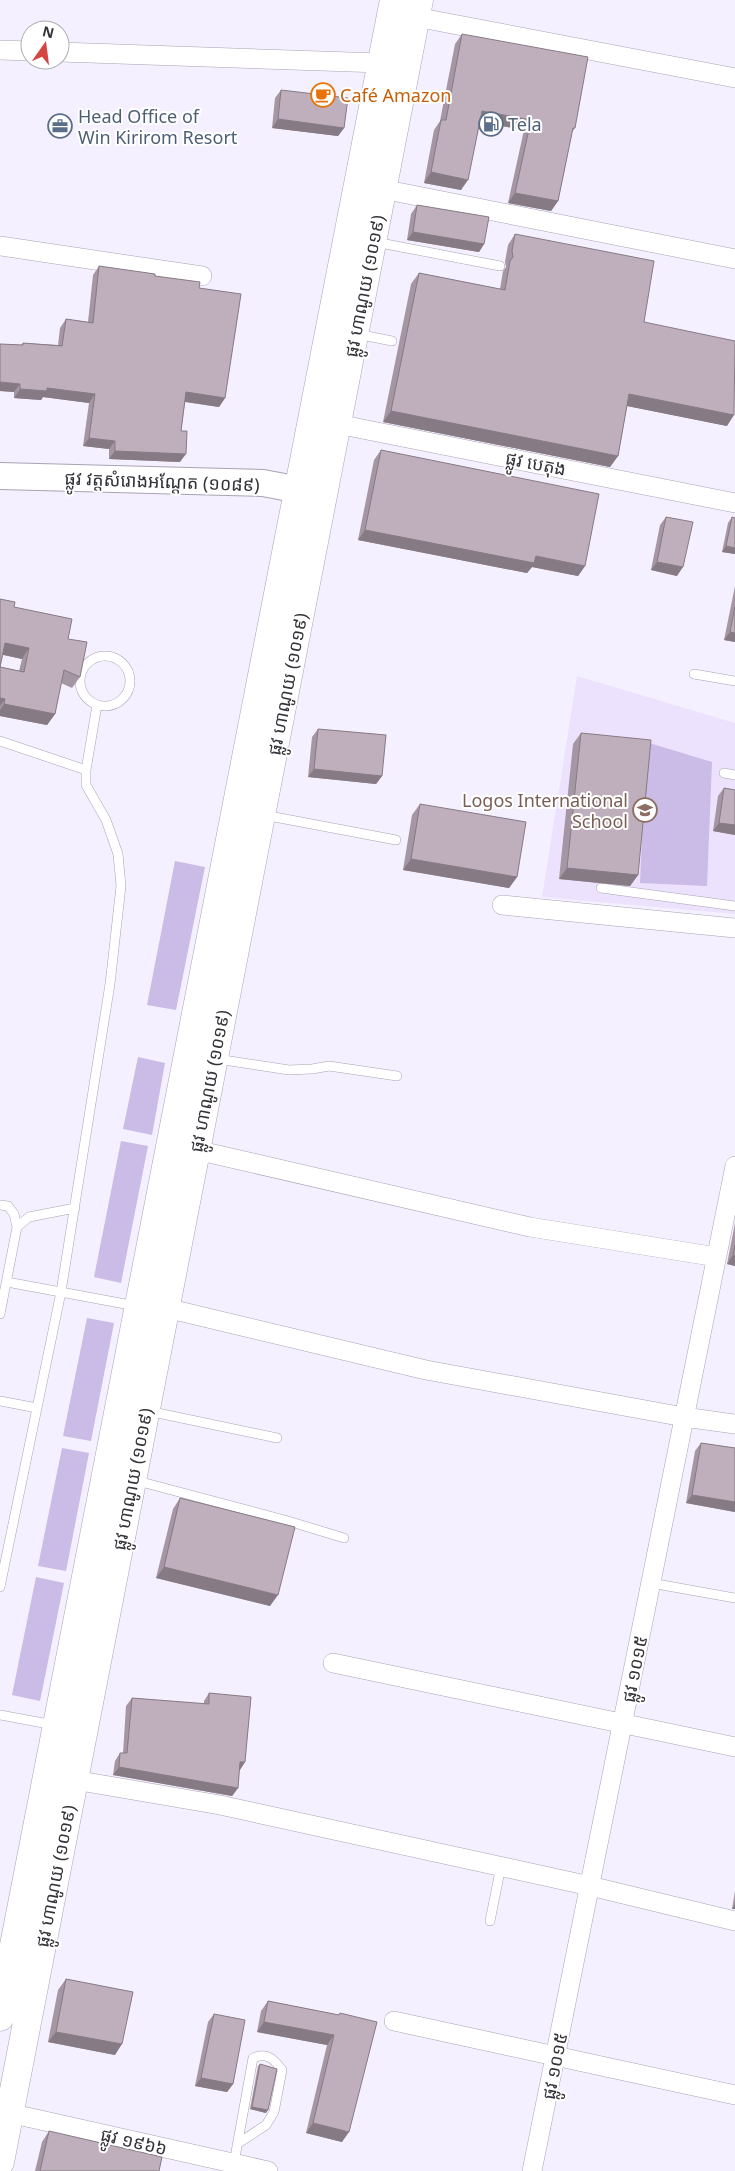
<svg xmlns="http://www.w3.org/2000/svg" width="735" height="2171" font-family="'Noto Sans','Noto Sans Khmer',sans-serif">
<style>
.built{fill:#ece2fd}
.green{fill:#cbbbe7}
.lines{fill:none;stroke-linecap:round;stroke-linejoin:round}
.lane-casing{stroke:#a9a2b4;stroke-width:10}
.street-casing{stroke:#a9a2b4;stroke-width:20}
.secondary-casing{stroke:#a9a2b4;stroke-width:28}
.primary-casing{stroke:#a9a2b4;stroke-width:29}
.lane{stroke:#fff;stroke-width:9}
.street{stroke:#fff;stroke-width:19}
.secondary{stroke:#fff;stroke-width:26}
.primary{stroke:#fff;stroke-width:28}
.wall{fill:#a496a2;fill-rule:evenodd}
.shaded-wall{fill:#867a84}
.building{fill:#bfafbc;stroke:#867a84;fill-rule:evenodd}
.labels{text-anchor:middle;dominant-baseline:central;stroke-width:4;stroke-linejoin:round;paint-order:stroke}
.food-label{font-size:18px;fill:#c56008;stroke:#fff;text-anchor:start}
.service-label{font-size:18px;fill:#4e5e75;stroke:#fff;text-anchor:start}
.street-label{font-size:18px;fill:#353239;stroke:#fff}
.education-label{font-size:18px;fill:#785e54;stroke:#fff;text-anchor:end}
</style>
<rect width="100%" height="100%" fill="#f5f0ff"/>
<path class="built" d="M 577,676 L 735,723 L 735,914 L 542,897 Z"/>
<path class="green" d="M 646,742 L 712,762 L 707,886 L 640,883 Z
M 175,861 L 205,867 L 176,1010 L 147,1005 Z
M 138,1057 L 165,1063 L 152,1135 L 123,1129 Z
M 121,1141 L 148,1146 L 121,1283 L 94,1277 Z
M 87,1318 L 114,1323 L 91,1441 L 63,1436 Z
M 62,1448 L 89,1453 L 66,1571 L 38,1566 Z
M 36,1577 L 64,1583 L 40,1701 L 12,1695 Z"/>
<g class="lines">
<g class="lane-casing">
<path id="lane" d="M 375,242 L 500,266
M 357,334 L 392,341
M80 681a25 25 0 1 1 50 0a25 25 0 1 1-50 0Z
M 694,674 L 735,681
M 0,741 L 86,770
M 724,773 L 735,775
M 264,815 L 396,840
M 601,888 L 735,906
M 217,1059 L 289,1070 L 312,1069 L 329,1066 L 397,1076
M 0,1205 L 8,1206 L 14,1214 L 17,1227 L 0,1314
M 17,1227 L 29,1217 L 75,1208
M 7,1282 L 136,1306
M 0,1401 L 37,1408
M 148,1411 L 277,1438
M 134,1480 L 288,1521 L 344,1538
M 651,1583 L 735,1598
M 0,1587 L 61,1292 L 110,984 L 121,886 L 118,854 L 106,820 L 86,785 L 86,770 L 97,705
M 0,1715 L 54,1725
M 490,1921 L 501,1866
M 234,2163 L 253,2058 C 267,2052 274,2059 282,2070 L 274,2112 L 266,2125 L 237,2144"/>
</g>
<g class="street-casing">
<path id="street" d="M 405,15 L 735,78
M 0,50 L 30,51
M 60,52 L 381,63
M 382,189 L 735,259
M 0,246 L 202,276
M 337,424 L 735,503
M 502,905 L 735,928
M 196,1150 L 530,1227 L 717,1257
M 153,1307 L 166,1308 L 426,1370 L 684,1417 L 735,1424
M 333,1663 L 735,1747
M 74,1780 L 220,1805 L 590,1886 L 735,1921
M 394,2021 L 735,2095
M 0,2111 L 268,2171
M 532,2171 L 735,1166"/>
</g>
<g class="secondary-casing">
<path id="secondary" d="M 0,476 L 263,483 L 321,494"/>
</g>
<g class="primary-casing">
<path id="primary" d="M 0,2017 L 394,0
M 0,2162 L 419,0"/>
</g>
<use href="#lane" class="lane"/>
<use href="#street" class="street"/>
<use href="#secondary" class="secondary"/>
<use href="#primary" class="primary"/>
</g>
<path class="wall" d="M 462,34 L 575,128 L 572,132 L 558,201 L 551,211 L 508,203 L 524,130 L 480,122 L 461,190 L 424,183 L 434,130 L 440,121 L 455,44 Z
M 281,90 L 344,128 L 338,136 L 272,128 L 275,98 Z
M 417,205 L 484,244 L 479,252 L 407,240 L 411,214 Z
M 515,234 L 644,322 L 727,426 L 627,406 L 618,456 L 610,467 L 383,422 L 411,284 L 419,273 L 500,289 L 503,271 L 506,267 L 505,262 L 508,245 Z
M 99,266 L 155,276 L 199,288 L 225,398 L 219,407 L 185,402 L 181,431 L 180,462 L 109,459 L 109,449 L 83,446 L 89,403 L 43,397 L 41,400 L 14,398 L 14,392 L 0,391 L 0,344 L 21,345 L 23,343 L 58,345 L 60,328 L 66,319 L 88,322 L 93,275 Z
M 381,450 L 585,566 L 578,576 L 532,567 L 527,573 L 358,540 L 374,460 Z
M 666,517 L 677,576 L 651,570 L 660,525 Z
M 732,517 L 735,554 L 722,552 L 728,523 Z
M 735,586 L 735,642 L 724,640 Z
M 0,599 L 68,639 L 80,677 L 72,688 L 61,683 L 55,714 L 47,725 L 0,716 ZM 3,655 L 22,659 L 19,671 L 0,667 Z
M 318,729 L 382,776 L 376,784 L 308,777 L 312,737 Z
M 581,733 L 638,875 L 630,886 L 559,879 L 573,744 Z
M 724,788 L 735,790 L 735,835 L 713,831 L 718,796 Z
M 420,804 L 517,877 L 509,888 L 403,870 L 412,815 Z
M 735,1223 L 735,1266 L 727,1264 Z
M 701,1443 L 735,1448 L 735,1512 L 686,1503 L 695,1451 Z
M 180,1498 L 270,1606 L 156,1578 L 173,1509 Z
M 209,1693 L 245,1762 L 239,1770 L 238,1788 L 232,1796 L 113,1775 L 115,1761 L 120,1753 L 123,1753 L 126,1706 L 132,1698 L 204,1704 L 204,1701 Z
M 735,1891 L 735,1909 L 732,1909 Z
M 66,1979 L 115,2055 L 48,2042 L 58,1990 Z
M 268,2001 L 339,2015 L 340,2013 L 342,2142 L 306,2133 L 327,2045 L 257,2032 L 261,2011 Z
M 214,2014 L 233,2084 L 227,2092 L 195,2086 L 208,2022 Z
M 260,2064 L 266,2113 L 250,2109 L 258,2066 Z
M 49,2131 L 159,2171 L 35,2171 L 42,2142 Z"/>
<path class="shaded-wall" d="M 482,111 L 531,120 L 524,130 L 475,121 Z
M 278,119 L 344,128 L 338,136 L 272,128 Z
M 431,172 L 468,180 L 461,190 L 424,183 Z
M 515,193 L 558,201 L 551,211 L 508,203 Z
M 413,232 L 484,244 L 479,252 L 407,240 Z
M 0,382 L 20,384 L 14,392 L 0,391 Z
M 47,388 L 95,394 L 89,403 L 43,397 L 41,400 L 14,398 L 20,389 Z
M 186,392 L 225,398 L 219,407 L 180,401 Z
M 629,394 L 734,415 L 727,426 L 622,405 Z
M 391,411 L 618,456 L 610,467 L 383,422 Z
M 89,438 L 115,441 L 109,449 L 83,446 Z
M 115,451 L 186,454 L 180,462 L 109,459 Z
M 365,530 L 536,556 L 585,566 L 578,576 L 532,567 L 527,573 L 358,540 Z
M 726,546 L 735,548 L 735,554 L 722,552 Z
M 657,562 L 683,567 L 677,576 L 651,570 Z
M 730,632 L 735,633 L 735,642 L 724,640 Z
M 5,643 L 29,648 L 22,659 L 0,654 Z
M 0,698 L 5,699 L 0,706 Z
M 4,704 L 55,714 L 47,725 L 0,716 L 0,710 Z
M 314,769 L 382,776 L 376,784 L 308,777 Z
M 719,823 L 735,825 L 735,835 L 713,831 Z
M 411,859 L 517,877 L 509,888 L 403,870 Z
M 567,868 L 638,875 L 630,886 L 559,879 Z
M 733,1255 L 735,1256 L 735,1266 L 727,1264 Z
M 692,1495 L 735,1502 L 735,1512 L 686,1503 Z
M 164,1567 L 278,1595 L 270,1606 L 156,1578 Z
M 240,1762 L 245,1762 L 240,1770 L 235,1770 Z
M 119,1767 L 238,1788 L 232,1796 L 113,1775 Z
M 735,1904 L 735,1909 L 732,1909 Z
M 264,2022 L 334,2035 L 327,2045 L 257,2032 Z
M 56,2032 L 122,2044 L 115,2055 L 48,2042 Z
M 201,2078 L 233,2084 L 227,2092 L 195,2086 Z
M 252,2107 L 268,2110 L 266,2113 L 250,2109 Z
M 313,2123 L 349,2132 L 342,2142 L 306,2133 Z"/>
<path class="building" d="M 462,34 L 588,57 L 575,128 L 573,128 L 558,201 L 515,193 L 531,120 L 482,111 L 468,180 L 431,172 L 441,120 L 446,120 Z
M 281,90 L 348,98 L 344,128 L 278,119 Z
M 417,205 L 489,217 L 484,244 L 413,232 Z
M 515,234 L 654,261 L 644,322 L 735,341 L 734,415 L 629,394 L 618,456 L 391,411 L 419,273 L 505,290 L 510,261 L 513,257 L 512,251 Z
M 99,266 L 155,274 L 155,276 L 200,282 L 199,288 L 241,294 L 225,398 L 186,392 L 181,431 L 187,431 L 186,454 L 115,451 L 115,441 L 89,438 L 95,394 L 47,388 L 47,391 L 20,389 L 20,384 L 0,382 L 0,344 L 23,345 L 23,343 L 62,346 L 66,319 L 93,323 Z
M 381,450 L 599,494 L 585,566 L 536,556 L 534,563 L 365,530 Z
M 666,517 L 693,522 L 683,567 L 657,562 Z
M 732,517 L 735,518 L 735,548 L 726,546 Z
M 0,599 L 15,602 L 14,607 L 72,619 L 68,639 L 87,642 L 80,677 L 64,670 L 55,714 L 4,704 L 5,699 L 0,698 ZM 5,643 L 29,648 L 24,672 L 0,667 Z
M 735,607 L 735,633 L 730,632 Z
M 318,729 L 386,735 L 382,776 L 314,769 Z
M 581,733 L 651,740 L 638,875 L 567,868 Z
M 724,788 L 735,790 L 735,825 L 719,823 Z
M 420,804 L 526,822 L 517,877 L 411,859 Z
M 735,1245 L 735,1256 L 733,1255 Z
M 701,1443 L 735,1448 L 735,1502 L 692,1495 Z
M 180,1498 L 295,1527 L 278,1595 L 164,1567 Z
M 209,1693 L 251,1697 L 245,1762 L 240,1762 L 238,1788 L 119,1767 L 120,1753 L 127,1753 L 132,1698 L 209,1704 Z
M 66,1979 L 133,1992 L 122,2044 L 56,2032 Z
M 268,2001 L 339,2015 L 340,2013 L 377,2022 L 349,2132 L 313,2123 L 334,2035 L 264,2022 Z
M 214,2014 L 245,2020 L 233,2084 L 201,2078 Z
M 260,2064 L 277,2069 L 268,2110 L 252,2107 Z
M 49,2131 L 162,2157 L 159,2171 L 40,2171 Z"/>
<defs>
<g id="cafe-ring" transform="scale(1.25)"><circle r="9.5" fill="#fff" stroke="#e8710a" stroke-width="1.5"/><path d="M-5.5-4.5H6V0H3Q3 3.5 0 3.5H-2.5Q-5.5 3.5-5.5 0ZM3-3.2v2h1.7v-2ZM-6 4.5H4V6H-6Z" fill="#e8710a"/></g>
<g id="fuel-ring" transform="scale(1.25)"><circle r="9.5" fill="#fff" stroke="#5c6f8a" stroke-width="1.5"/><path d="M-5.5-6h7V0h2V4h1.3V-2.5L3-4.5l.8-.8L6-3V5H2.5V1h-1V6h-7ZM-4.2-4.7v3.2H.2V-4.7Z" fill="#5c6f8a"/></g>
<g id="office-ring" transform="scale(1.25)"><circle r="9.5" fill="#fff" stroke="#5c6f8a" stroke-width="1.5"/><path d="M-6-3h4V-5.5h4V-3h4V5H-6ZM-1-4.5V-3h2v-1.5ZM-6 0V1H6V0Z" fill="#5c6f8a"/></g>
<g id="school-ring" transform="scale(1.25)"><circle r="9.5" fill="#fff" stroke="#8d6e63" stroke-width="1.5"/><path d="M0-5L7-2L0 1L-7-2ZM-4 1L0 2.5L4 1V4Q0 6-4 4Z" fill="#8d6e63"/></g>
</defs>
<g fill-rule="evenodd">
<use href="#cafe-ring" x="323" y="95"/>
<use href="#fuel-ring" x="491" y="124"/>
<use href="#office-ring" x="60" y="126"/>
<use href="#school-ring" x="645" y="810"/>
</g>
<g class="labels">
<g class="food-label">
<text x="340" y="95">Café Amazon</text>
</g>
<g class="service-label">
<text x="78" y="116">Head Office of<tspan x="78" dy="21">Win Kirirom Resort</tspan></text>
<text x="508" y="124">Tela</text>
</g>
<g class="street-label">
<text transform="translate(364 286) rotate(-79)">ផ្លូវ ហាណូយ (១០១៩)</text>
<text transform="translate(536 463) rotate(11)">ផ្លូវ បេតុង</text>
<text transform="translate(162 481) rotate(2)">ផ្លូវ វត្តសំរោងអណ្ដែត (១០៨៩)</text>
<text transform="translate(287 684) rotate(-79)">ផ្លូវ ហាណូយ (១០១៩)</text>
<text transform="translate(209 1081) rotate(-79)">ផ្លូវ ហាណូយ (១០១៩)</text>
<text transform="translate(132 1479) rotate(-79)">ផ្លូវ ហាណូយ (១០១៩)</text>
<text transform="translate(634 1669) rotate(-79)">ផ្លូវ ១០១៥</text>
<text transform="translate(55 1876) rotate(-79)">ផ្លូវ ហាណូយ (១០១៩)</text>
<text transform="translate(554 2066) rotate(-79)">ផ្លូវ ១០១៥</text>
<text transform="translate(134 2141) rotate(13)">ផ្លូវ ១៩៦៦</text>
</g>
<g class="education-label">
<text x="628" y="800">Logos International<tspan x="628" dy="21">School</tspan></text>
</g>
</g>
<g transform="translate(45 45) rotate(14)"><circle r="24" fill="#ffffff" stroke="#aeadb0"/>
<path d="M0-4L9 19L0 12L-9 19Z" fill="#d54641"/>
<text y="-8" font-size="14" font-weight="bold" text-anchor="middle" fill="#353239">N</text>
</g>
</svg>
